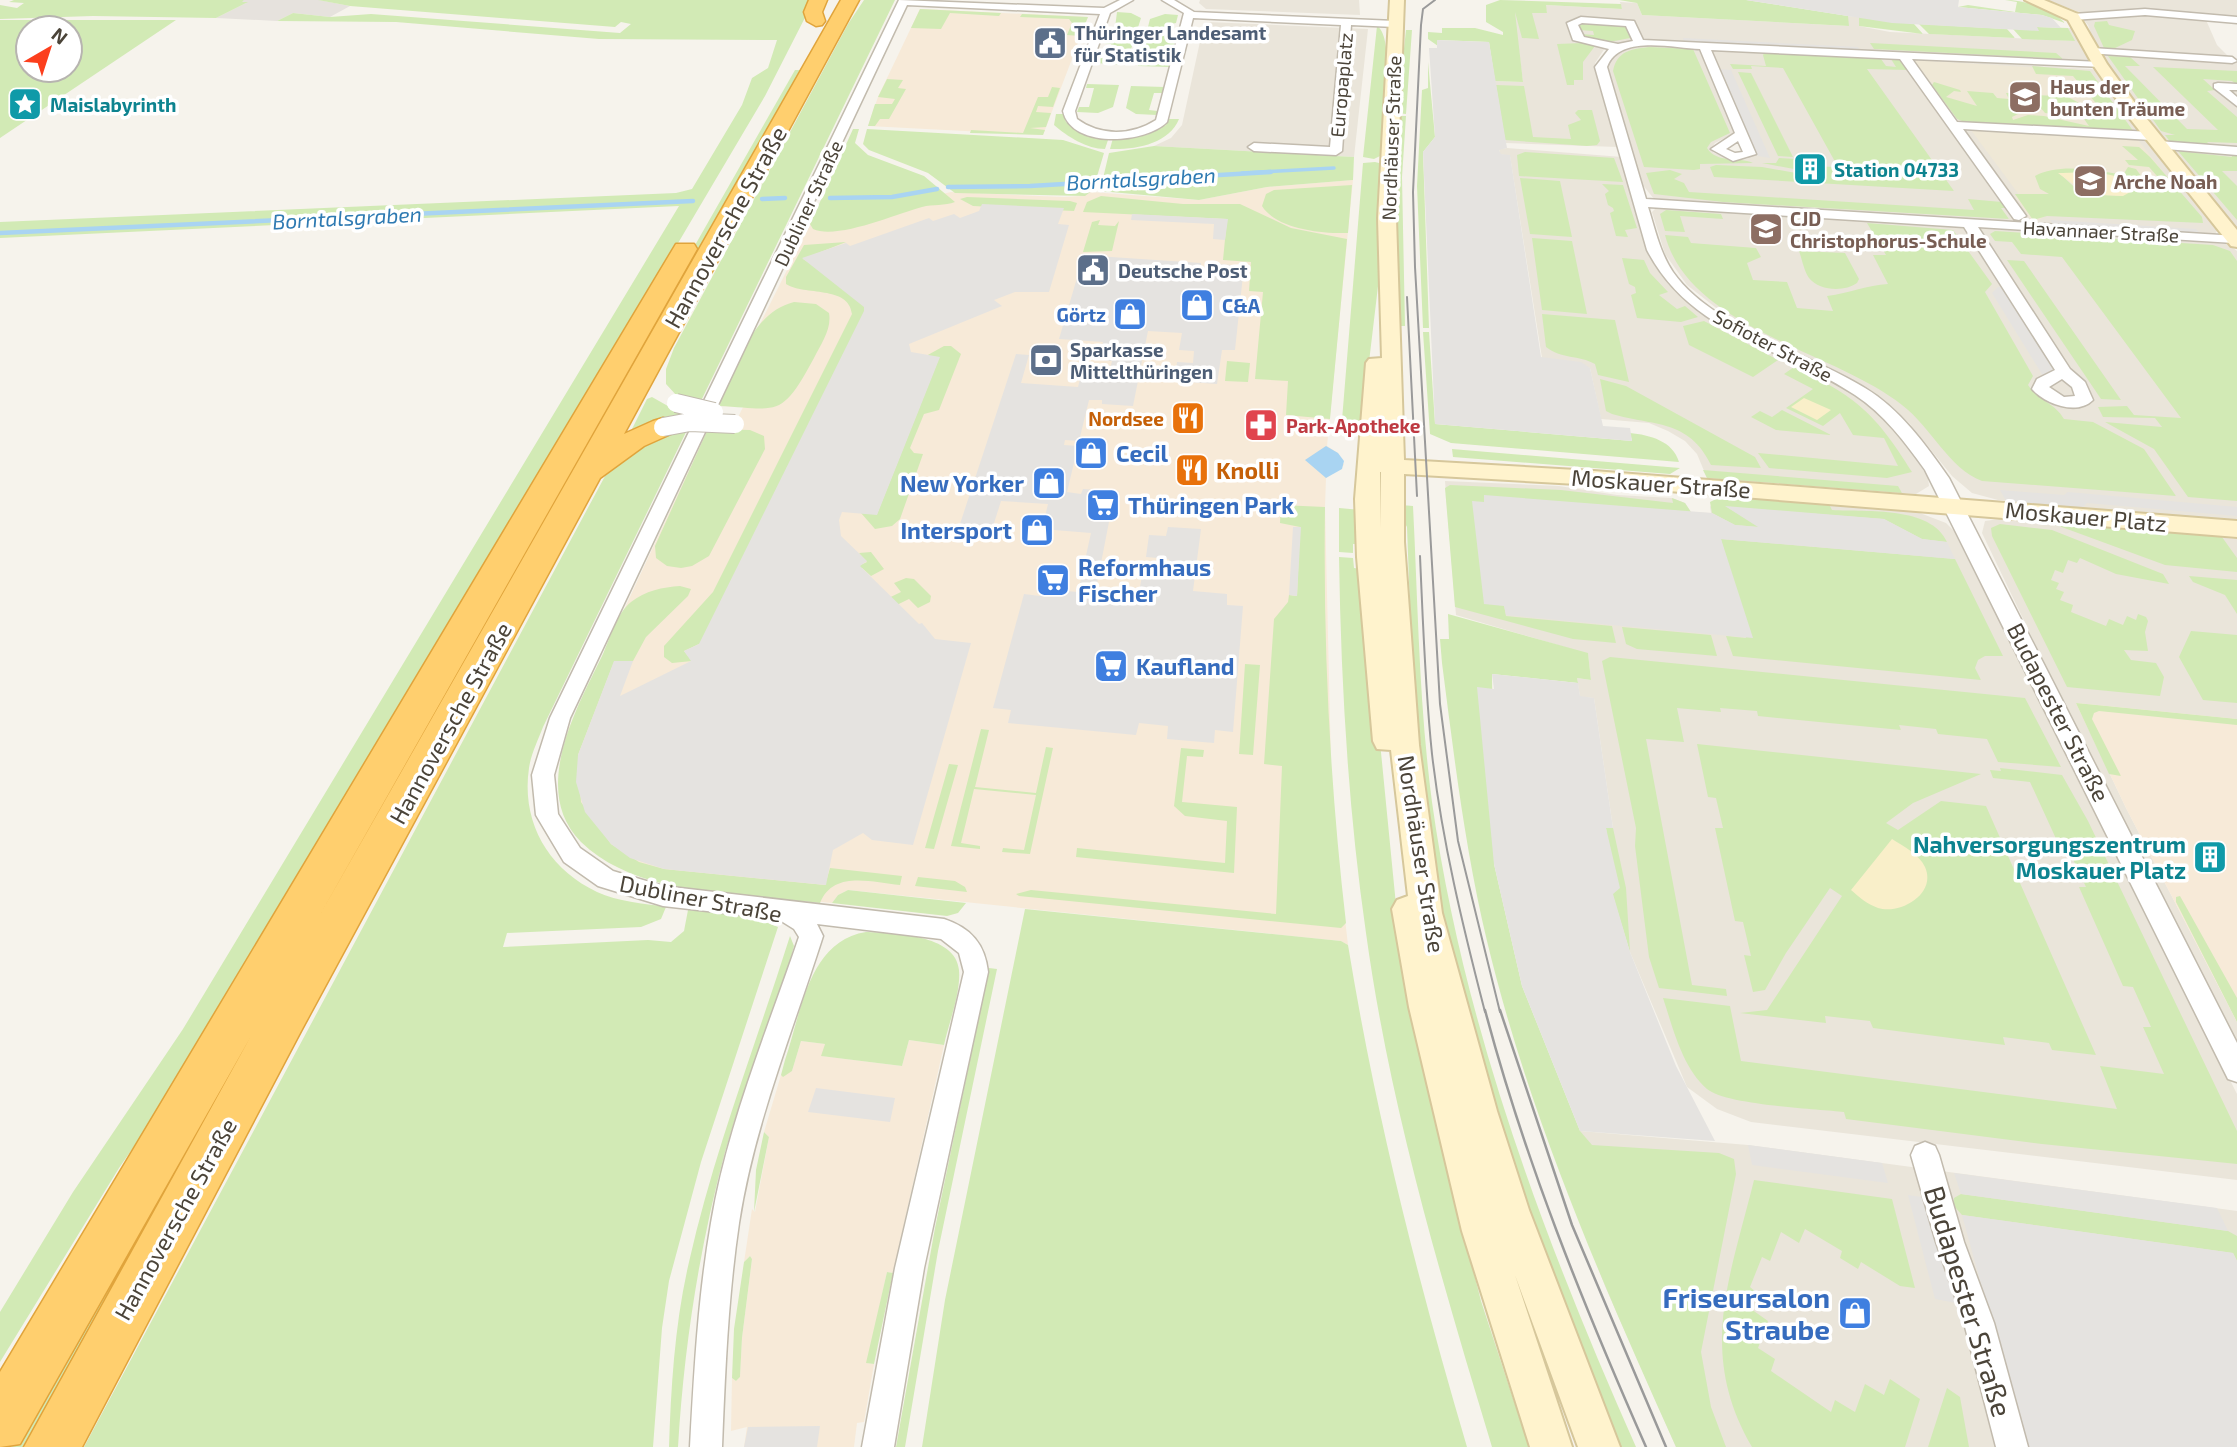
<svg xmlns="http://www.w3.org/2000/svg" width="2237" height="1447" font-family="'Exo 2',sans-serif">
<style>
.residential{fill:#eae5da}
.commercial{fill:#f7ead8}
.industrial{fill:#e6e2dd}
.education{fill:#efe8d6}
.green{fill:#d2eab5;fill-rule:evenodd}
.sand{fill:#f9efc9}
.parking{fill:#e5e3e0}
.water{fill:#a9d4f2}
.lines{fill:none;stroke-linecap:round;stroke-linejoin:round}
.stream-far1{stroke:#a9d4f2;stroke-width:3.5}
.stream{stroke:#a9d4f2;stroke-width:4.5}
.street-casing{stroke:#c2bbae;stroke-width:3}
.secondary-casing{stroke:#d6c79b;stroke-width:4}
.highway-casing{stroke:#e0a43c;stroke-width:3}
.street{fill:#fff;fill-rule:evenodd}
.secondary{fill:#fff3cd;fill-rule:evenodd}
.highway{fill:#ffcf6e;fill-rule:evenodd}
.tram-far1{stroke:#9a9a9a;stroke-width:2}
.tram{stroke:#9a9a9a;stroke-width:2.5}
.street-bridge-casing{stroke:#c2bbae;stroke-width:20;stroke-linecap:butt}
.street-bridge{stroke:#fff;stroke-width:18}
.labels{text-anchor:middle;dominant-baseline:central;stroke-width:7;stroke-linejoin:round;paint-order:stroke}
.far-service-label{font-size:19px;font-weight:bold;fill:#4e5e75;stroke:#fff;text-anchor:start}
.far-street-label{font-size:19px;fill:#4b4439;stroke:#fff}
.far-education-label{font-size:19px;font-weight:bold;fill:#785e54;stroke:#fff;text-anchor:start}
.far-culture-label{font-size:19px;font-weight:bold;fill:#0d838f;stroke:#fff;text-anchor:start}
.far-shop-label{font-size:19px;font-weight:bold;fill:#366cbe;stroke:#fff;text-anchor:start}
.far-food-label{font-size:19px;font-weight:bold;fill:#c56008;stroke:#fff;text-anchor:end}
.far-health-label{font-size:19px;font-weight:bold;fill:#be3a42;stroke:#fff;text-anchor:start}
.far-water-label{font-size:21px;font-style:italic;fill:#2e7ab2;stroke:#fff}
.street-label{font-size:23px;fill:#4b4439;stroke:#fff}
.shop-label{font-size:23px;font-weight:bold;fill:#366cbe;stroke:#fff;text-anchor:start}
.food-label{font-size:23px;font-weight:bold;fill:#c56008;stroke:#fff;text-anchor:start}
.culture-label{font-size:23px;font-weight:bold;fill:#0d838f;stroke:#fff;text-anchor:end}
.near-shop-label{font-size:28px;font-weight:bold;fill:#366cbe;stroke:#fff;text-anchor:end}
.near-street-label{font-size:28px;fill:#4b4439;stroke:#fff}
</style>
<rect width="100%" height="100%" fill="#f6f3ec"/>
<path class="residential" d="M 1200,0 L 1359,0 L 1360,15 L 1206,9 L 1199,3 Z
M 2048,0 L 2237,0 L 2237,22 L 2206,20 L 2217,45 L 2229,57 L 2097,49 L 2088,25 L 2076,11 Z
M 1620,2 L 1637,3 L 1642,15 L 1848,26 L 1848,16 L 1859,17 L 1859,26 L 1890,32 L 2074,41 L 2068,28 L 2074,28 L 2089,57 L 2088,61 L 2080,62 L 1643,40 L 1625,42 L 1605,48 L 1595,63 L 1618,147 L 1506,143 L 1495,81 L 1523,82 L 1514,12 L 1547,13 L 1545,5 L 1622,9 Z
M 1208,22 L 1368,29 L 1354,157 L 1154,146 L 1171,138 L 1182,125 L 1204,23 Z
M 1651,44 L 1699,48 L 1735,133 L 1715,143 L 1711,149 L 1714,153 L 1736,160 L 1747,159 L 1754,151 L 1711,48 L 2092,69 L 2098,72 L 2219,228 L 2215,234 L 2208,235 L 1654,199 L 1642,184 L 1606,67 L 1618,51 Z
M 2101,53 L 2237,62 L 2237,232 L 2116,80 Z
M 1507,148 L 1622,157 L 1648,249 L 1664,277 L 1695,305 L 1839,383 L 1877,411 L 1912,452 L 1928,478 L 1929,486 L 1916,494 L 1902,493 L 1707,478 L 1697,454 L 1685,441 L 1668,431 L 1649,423 L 1601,419 L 1590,368 L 1542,358 L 1510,156 L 1500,154 L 1499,149 Z
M 1657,207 L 2228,244 L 2237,251 L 2237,522 L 1998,500 L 1972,493 L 1952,476 L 1910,424 L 1882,400 L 1729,318 L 1687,285 L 1665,254 L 1652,212 Z
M 1445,481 L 1559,486 L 1617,495 L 1672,498 L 1685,503 L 1691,512 L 1711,513 L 1710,507 L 1716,498 L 1732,496 L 1912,510 L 1946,523 L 1954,531 L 2237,1094 L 2237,1180 L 1751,1122 L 1717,1109 L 1687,1087 L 1630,952 L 1612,893 L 1613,828 L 1594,698 L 1580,697 L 1577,678 L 1591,680 L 1588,654 L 1456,615 Z
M 2007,518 L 2237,539 L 2237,719 L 2076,703 L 2126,808 L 2237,1022 L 2237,1043 L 2065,706 L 1982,533 L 1985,521 Z
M 1544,1128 L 1748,1145 L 2237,1211 L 2237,1447 L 1676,1447 L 1605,1286 Z"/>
<path class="commercial" d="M 920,9 L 1088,17 L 1043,135 L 868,126 L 878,97 Z
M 1353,180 L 1327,446 L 1338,453 L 1344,465 L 1326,478 L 1325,507 L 1332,807 L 1348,945 L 1341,941 L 848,890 L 838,895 L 832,903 L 698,889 L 650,879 L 613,865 L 590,850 L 572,831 L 562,807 L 559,784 L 560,762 L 569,728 L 708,429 L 732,430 L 743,407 L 719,406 L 810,224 L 951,192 L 1064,197 L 1082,196 L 1091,192 L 1199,200 L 1267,187 Z
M 2076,703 L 2237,719 L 2237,1022 L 2126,808 Z
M 909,1040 L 944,1045 L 893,1273 L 887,1272 L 867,1363 L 874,1364 L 864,1422 L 857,1423 L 854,1447 L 744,1447 L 747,1427 L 731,1431 L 732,1378 L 736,1381 L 740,1377 L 742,1338 L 752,1259 L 750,1256 L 744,1262 L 752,1209 L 755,1212 L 769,1137 L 764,1132 L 781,1075 L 792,1071 L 801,1041 L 825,1044 L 822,1056 L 902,1066 Z"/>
<path class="industrial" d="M 244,0 L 319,0 L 350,6 L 330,17 L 293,13 L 277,21 L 216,18 L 246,3 L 241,2 Z"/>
<path class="education" d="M 1914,60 L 2090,71 L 2134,132 L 1961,121 Z
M 1971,130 L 2138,140 L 2201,220 L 2047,215 L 2039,220 L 2031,220 L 2015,196 L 2020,196 Z"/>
<path class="green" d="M 14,0 L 244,0 L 242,2 L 248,2 L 216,18 L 93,16 L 0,19 L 0,5 L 17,8 L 24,3 L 9,2 Z
M 318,0 L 814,0 L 765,96 L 201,1050 L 119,1168 L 0,1362 L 0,1312 L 73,1192 L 183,1029 L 679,206 L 0,238 L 0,222 L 676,193 L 692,189 L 742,105 L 752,78 L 768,68 L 777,40 L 599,39 L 396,22 L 277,21 L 293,13 L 330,17 L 371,14 L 620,33 L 631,24 L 621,22 L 615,27 L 350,6 Z
M 864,0 L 895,0 L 700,403 L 681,395 L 677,396 L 666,384 L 666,369 L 674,348 L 848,24 Z
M 1500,0 L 1621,4 L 1622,9 L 1546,5 L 1547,13 L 1532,13 L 1539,39 L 1522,38 L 1515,12 L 1523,82 L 1495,81 L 1489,42 L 1438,40 L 1438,46 L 1428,39 L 1428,32 L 1442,33 L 1442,28 L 1475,28 L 1503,35 L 1503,32 L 1486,22 L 1486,5 Z
M 1619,0 L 1746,0 L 1848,16 L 1849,26 L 1642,15 L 1637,3 Z
M 2005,0 C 2026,0 2050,8 2065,23 L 2042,15 L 1958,7 L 1968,5 L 2015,12 L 2017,2 Z
M 920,9 L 1001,13 L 999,16 L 950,13 L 941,29 L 911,28 Z
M 1117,12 L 1131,13 L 1141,18 L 1126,65 L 1095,63 L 1097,58 L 1107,58 L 1111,44 L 1103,43 L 1105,36 L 1114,36 Z
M 1022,14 L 1088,17 L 1080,36 L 1067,35 L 1072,23 L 1069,19 L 1020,17 Z
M 1165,14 L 1178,15 L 1176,23 L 1171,24 L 1168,39 L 1176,40 L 1174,46 L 1165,46 L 1161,62 L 1170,63 L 1169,67 L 1138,66 L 1150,19 Z
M 1859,16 L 1914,24 L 1923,34 L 1859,26 Z
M 0,20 L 176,20 L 0,138 ZM 28,28 L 70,28 L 70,70 L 28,70 Z
M 2107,21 L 2109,25 L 2135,31 L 2132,40 L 2113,49 L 2104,48 L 2094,26 L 2095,22 Z
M 1588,23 L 1627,27 L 1631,38 C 1614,40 1593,49 1580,34 L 1594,35 L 1593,31 L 1579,30 L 1578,25 Z
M 1919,24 L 2007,29 L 2015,38 L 1929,34 Z
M 1377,26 C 1397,38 1381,132 1380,156 L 1374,159 L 1363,157 Z
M 2036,27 L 2068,28 L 2075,41 L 2022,39 L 2013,29 L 2038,30 Z
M 1406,30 L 1412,30 L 1406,114 L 1397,113 Z
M 1582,43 L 1595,46 L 1583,62 L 1583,80 L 1574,80 L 1574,85 L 1567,85 L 1557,44 Z
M 1870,43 L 2056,53 L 2063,59 L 1874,49 Z
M 1649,47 L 1693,49 L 1730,133 L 1711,142 L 1707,148 C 1717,164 1738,156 1753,163 L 1700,164 L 1700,169 L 1694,170 L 1644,167 L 1613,71 C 1617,51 1631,49 1649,47 Z
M 1765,52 L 1881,59 L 1886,66 L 1896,67 L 1891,59 L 1900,59 L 1908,70 L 1867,69 L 1954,191 L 1714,177 L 1710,167 L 1716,165 L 1762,167 L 1796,173 L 1794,169 L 1762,163 L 1776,163 L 1779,158 L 1796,159 L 1801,166 L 1838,167 L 1783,68 L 1751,66 L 1752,69 L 1733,69 L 1730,64 L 1766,66 L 1763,55 Z
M 2108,56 L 2130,57 L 2140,66 L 2125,66 L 2187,129 L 2218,130 L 2153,67 L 2237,71 L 2237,85 L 2232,81 L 2203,79 L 2215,90 L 2207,91 L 2237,117 L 2237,143 L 2207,142 L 2211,146 L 2171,143 L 2165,135 L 2175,135 L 2161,131 Z
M 1428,62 L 1435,137 L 1423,152 L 1429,328 L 1423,328 L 1417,186 L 1422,90 L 1428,88 Z
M 2032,66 L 2090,71 L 2134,132 L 1967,123 L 1957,119 L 1932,85 L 1934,82 L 1960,90 L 1961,92 L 1954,91 L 1946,97 L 1977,106 L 1967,91 L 1993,93 L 1997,98 L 2009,99 L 2006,93 L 2012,93 L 2026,110 L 2012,117 L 2013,120 L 2028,115 L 2044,116 L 2089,126 L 2084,119 L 2092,119 L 2093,114 L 2105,114 L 2073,76 L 2036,74 Z
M 795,70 L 802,70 L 26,1447 L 9,1447 Z
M 1738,72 L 1751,73 L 1793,157 L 1778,156 Z
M 887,79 L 903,80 L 898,88 L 906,89 L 889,119 L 880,119 L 875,126 L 868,126 L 875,104 L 892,104 L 895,99 L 878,97 Z
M 1087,84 L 1119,85 L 1113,107 L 1098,113 L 1077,112 L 1079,107 L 1089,107 L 1094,88 L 1086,88 Z
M 1496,85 L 1524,86 L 1533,137 L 1571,139 L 1568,125 L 1581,120 L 1575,113 L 1578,110 L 1592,110 L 1600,141 L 1597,145 L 1587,146 L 1505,140 Z
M 1131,86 L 1165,87 L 1163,93 L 1154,93 L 1149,110 L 1158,111 L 1157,115 L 1136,114 L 1126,108 Z
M 1052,87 L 1060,88 L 1053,107 L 1038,106 L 1036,112 L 1051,113 L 1046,127 L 1030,128 L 1045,130 L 1043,135 L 970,133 L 971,130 L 1023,133 L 1038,97 L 1048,97 Z
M 2054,89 L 2072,94 L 2068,97 L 2079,103 L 2088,118 L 2045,113 L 2030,95 L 2060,96 L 2048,91 Z
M 1056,114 L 1064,114 L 1066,122 L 1084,133 L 1109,137 L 1105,149 C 1087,149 1068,137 1054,125 Z
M 1397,116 L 1406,116 L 1402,177 L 1405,326 L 1397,326 Z
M 1168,119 L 1179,119 C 1169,144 1135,150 1110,149 L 1113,138 L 1147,135 L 1166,125 Z
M 853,129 L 859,129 L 855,143 L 868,155 L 924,176 L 955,202 C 945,206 933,204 922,207 C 896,214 837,240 813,229 L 810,224 Z
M 867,129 L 1063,140 L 1104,153 L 1093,190 L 1085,196 L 955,193 L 928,173 L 869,150 L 863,144 Z
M 1154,146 L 1354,157 L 1353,180 L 1267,187 L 1199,200 L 1100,191 L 1109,153 Z
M 2122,146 L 2139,147 L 2150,157 L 2202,217 L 2203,223 L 2047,216 L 2033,220 L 2015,194 L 2049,194 L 2040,189 L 2035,176 C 2058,163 2097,170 2123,175 L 2128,167 L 2136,169 L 2147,184 L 2165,185 L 2149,167 L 2129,165 L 2125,160 L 2138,160 ZM 2059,173 L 2116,177 L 2123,196 L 2082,194 Z
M 2178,151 L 2232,157 L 2231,154 L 2237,155 L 2237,171 L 2222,171 L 2237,186 L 2237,220 Z
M 1525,152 L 1614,158 L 1623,182 L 1519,176 L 1517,155 Z
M 1375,162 L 1379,163 L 1381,261 L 1362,421 L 1342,420 L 1363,163 Z
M 1670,170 L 1682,174 L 1674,179 L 1684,183 L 1689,192 L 1974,210 L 1968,199 L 2002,202 L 2006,208 L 2001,208 L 2009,219 L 1723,202 L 1654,194 L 1646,173 Z
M 1520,178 L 1560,181 L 1572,237 L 1530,234 Z
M 1602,184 L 1623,185 L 1637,228 L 1625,230 L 1628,237 L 1616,236 L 1610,213 L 1614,211 L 1613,208 L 1608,205 L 1605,194 L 1609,191 Z
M 1352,185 L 1348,233 C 1323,234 1276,229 1262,206 L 1266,194 L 1274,190 Z
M 1101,196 L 1183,204 L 1240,204 L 1291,228 L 1347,239 L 1330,419 L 1286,415 L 1288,381 L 1255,379 L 1263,292 L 1249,291 L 1251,262 L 1223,260 L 1227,219 L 1083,212 L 1087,202 Z
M 967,197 L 1070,201 L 1077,203 L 1074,211 L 973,206 L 960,199 Z
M 1666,210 L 1721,214 L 1723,219 L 1680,216 L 1685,232 L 1665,231 L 1660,214 Z
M 1100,220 L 1098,225 L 1115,226 L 1119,221 L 1112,251 L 1083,252 L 1092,222 Z
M 1867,223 L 1953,230 L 1992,284 L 1985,292 L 2033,376 L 2028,385 C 2039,402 2053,401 2064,419 L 2093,422 L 2144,449 L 2176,496 L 1982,481 C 1948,468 1932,428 1902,405 C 1834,351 1689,328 1665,235 L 1688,237 L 1691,243 L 1756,248 L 1761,257 L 1747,263 L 1753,280 L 1787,282 L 1797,308 L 1833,311 L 1827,296 C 1850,293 1867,285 1888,284 L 1873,255 L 1886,255 Z
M 1995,231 L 2213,245 L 2230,251 L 2237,261 L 2237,501 L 2188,497 L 2154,449 L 2105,422 L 2162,427 L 2155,418 L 2103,417 L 2098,407 L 2127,406 L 2134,415 L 2181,418 L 2062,257 L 2021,254 L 2012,242 L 1995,241 L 1990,234 Z
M 1532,238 L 1572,241 L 1587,314 L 1542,310 Z
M 846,242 L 803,259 L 875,303 L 766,609 L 867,562 L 859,553 L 871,552 L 884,569 L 871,576 L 862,568 L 684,651 L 692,661 L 672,663 L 664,657 L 664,646 L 713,592 L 852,314 C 849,285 804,296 786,284 L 786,277 L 804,245 Z
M 1799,251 L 1845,253 L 1859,279 L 1857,283 C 1845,292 1819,291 1809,278 C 1804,271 1802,259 1799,251 Z
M 1622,258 L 1644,260 L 1650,273 L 1668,292 L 1659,295 L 1677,309 L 1685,306 L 1698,317 L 1681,322 L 1637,318 L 1631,295 L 1636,293 L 1635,287 L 1629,284 Z
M 2007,260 L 2024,261 L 2121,400 L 2101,399 Z
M 794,302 L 816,304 L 829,313 C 832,329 821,344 814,358 C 781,419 779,409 719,406 C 736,369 750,313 794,302 Z
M 1542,314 L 1615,320 L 1629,382 L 1598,375 L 1595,364 C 1579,355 1561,359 1546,347 Z
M 1704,321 L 1778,360 L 1753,377 L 1689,345 L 1683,326 Z
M 1423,332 L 1429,332 L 1435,424 L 1632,441 L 1630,433 C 1650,435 1673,441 1679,462 L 1451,443 L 1430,434 Z
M 944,346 L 951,346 L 961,354 L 939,410 L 924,414 L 910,448 L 914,453 L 923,454 L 900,519 L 892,526 L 875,529 L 861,513 L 877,514 L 939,358 L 926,356 Z
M 1227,361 L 1250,363 L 1248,382 L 1225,381 Z
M 1794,367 C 1856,396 1876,414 1912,472 L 1887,478 L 1769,468 L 1758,453 L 1898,466 L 1884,438 L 1853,435 L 1840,413 L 1823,426 L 1786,408 L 1813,389 L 1784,374 Z
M 1600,379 L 1626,386 L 1755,457 L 1761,468 L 1711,465 C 1689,419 1653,426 1612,414 L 1606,411 Z
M 652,397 L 682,414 L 680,418 L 636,431 L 632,429 L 647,399 Z
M 1782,410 L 1831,435 L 1776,430 L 1751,417 L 1760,411 L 1772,417 Z
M 708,429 L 750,430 L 764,436 L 765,449 L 709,556 L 692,566 L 681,568 L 667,566 L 656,558 L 655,546 Z
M 687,430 L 543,727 C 538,740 531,754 529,768 C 521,822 548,869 597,892 C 618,902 643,903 666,907 L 661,919 L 641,927 L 507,933 L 503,947 L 648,940 L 671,942 L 684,931 L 688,910 L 750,916 L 778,927 L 701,1162 L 669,1281 L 662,1328 L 653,1447 L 84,1447 L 604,478 L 610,468 L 651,437 Z
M 1452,449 L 1680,468 L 1670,474 L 1453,457 Z
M 1703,470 L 1898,486 L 1902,493 L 1707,478 Z
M 1450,485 L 1561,490 L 1673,503 L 1672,498 L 1685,503 L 1691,512 L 1484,496 L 1506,616 L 1612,626 L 1616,643 L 1573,639 L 1455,607 L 1445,488 Z
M 1722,496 L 1829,504 L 1832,510 C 1867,512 1931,506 1947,542 L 1922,539 L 1884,519 L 1727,507 L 1760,527 L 1735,525 L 1712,513 L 1710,502 Z
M 1281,505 L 1325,507 C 1323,647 1330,785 1346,923 L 1341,928 L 1019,896 L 1016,894 L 1031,890 L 1276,914 L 1282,766 L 1264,764 L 1274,619 L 1288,602 L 1289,595 L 1297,596 L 1300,527 L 1280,523 Z
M 1401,505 L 1413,506 C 1418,605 1419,704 1432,802 C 1463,1025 1545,1242 1636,1447 L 1615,1447 L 1510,1172 L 1437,901 L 1414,717 L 1407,527 L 1402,518 Z
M 1339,508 L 1361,510 L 1362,544 L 1353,544 L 1353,553 L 1339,552 Z
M 2048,522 L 2222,537 L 2237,558 L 2237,572 L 2165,565 Z
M 2000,524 L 2052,530 L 2163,574 L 2169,584 L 2116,574 L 2080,558 L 2077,563 L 2068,560 L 2063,573 L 2055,570 L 2051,580 L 2059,583 L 2056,589 L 2064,592 L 2060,600 L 2073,605 L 2071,612 L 2106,626 L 2109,619 L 2123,625 L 2127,616 L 2136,620 L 2138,614 L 2146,617 L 2148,621 L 2145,632 L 2148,651 L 2124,650 L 2131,660 L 2156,663 L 2164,677 L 2160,696 L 2067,687 L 1992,536 L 1991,528 Z
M 1721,539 L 1955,559 L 2003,656 L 1985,656 L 1978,660 L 1975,668 L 1981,680 L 1733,656 L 1726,636 L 1746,638 Z
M 1339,557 L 1353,558 L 1354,568 L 1363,569 L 1396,905 L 1433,1112 L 1481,1301 L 1529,1447 L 1492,1447 C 1441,1278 1390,1108 1366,933 C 1348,808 1341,683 1339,557 Z
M 2189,576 L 2237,580 L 2237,614 L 2225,595 L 2193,582 Z
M 906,578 L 914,579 L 931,596 L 930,602 L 918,608 L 909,599 L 634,733 L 650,713 L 901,592 L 894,583 Z
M 680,586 L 691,589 L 688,596 L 646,637 L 633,661 L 614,662 L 578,755 L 581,802 L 611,844 L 639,862 L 664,869 L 825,885 L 830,868 L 902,876 L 900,885 C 871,882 833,870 820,903 C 746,895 637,897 581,842 C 529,790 578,706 603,654 C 610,638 617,613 631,602 C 645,591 663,587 680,586 Z
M 1448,614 L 1588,653 L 1591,680 L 1577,678 L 1578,683 L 1492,674 L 1494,864 L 1522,986 L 1580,1131 L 1592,1145 L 1719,1153 L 1734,1159 L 1736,1174 L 1701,1352 L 1711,1407 L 1726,1447 L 1676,1447 C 1602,1283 1529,1116 1487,941 C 1465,849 1454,756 1442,663 L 1440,639 L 1449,639 Z
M 1622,627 L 1711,635 L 1717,656 L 1637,649 L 1626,644 Z
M 2191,631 L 2237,635 L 2237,703 L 2203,700 L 2179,657 Z
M 1610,657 L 2025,698 L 2061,767 L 1998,762 L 1987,739 L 1938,734 L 1936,729 L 1899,725 L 1901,730 L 1758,716 L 1757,711 L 1720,708 L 1721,712 L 1677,708 L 1684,742 L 1646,739 L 1692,985 L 1726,989 L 1727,996 L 1659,988 L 1649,957 L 1635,846 L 1636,828 L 1602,661 Z
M 1245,664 L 1260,665 L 1253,755 L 1239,754 Z
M 2076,703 L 2237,719 L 2237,725 L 2099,711 L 2094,713 L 2092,719 L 2121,776 L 2109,774 Z
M 981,729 L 989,730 L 975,787 L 1036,793 L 1046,747 L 1053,748 L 1030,854 L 1002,852 L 1003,848 L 1024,850 L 1036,795 L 974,789 L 961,843 L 980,846 L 980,849 L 951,846 Z
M 1697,744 L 1981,774 L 1913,803 L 1886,823 L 1898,830 L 1941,801 L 1986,806 L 2096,1055 L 2052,1050 L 2049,1043 L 2003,1037 L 2005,1045 L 1873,1028 L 1870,1021 L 1825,1016 L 1826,1023 L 1740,1013 L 1767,1010 L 1842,896 L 1830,888 L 1786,953 L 1765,990 L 1753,992 L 1744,955 L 1751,956 L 1743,922 L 1735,921 L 1715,828 L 1723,828 L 1716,798 L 1708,797 Z
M 1181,748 L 1204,750 L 1203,757 L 1187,756 L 1182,802 L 1237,807 L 1234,873 L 1076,857 L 1077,848 L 1225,863 L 1227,821 L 1185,816 L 1174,806 Z
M 949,764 L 958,765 L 934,849 L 925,848 Z
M 2000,768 L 2062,775 L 2088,821 L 2237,1131 L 2237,1164 L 2042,1144 L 1846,1119 L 1844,1112 C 1816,1109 1726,1105 1707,1089 C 1682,1067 1673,1028 1663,998 L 1730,1006 L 1741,1061 L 2117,1109 L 2100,1066 L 2164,1074 L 2143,1027 L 2151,1027 L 2133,987 L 2123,986 L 2079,887 L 2086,887 L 2071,855 L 2063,854 L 2030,782 L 1993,778 L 1990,770 L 2001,771 Z
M 1606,828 L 1613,828 L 1626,888 L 1630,952 L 1612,893 Z
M 918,877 L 955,881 L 965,887 L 967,892 L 915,886 Z
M 848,890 L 966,903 L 958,913 L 947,916 L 832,903 L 838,895 Z
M 2180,896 L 2237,998 L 2237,1022 L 2176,902 L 2176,897 Z
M 1025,909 L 1341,941 L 1348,945 C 1376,1117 1418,1281 1467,1447 L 922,1447 L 945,1300 Z
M 866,932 C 892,933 956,934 959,970 C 961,993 949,1022 944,1045 L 909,1040 L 902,1066 L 821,1056 L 825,1044 L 801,1041 L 792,1071 L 783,1077 L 781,1075 L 785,1060 C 801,1014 808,941 866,932 Z
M 790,936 L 794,946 L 789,964 C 768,1026 743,1088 725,1152 C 699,1249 684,1347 678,1447 L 669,1447 C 671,1385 675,1322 689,1262 C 714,1151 756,1044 790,936 Z
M 989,968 L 997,969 L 938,1251 L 905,1447 L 896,1447 L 935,1228 Z
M 764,1132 L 769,1137 L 754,1212 L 756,1170 Z
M 1754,1180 L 1892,1199 L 1915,1288 L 1900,1286 L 1861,1262 L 1858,1269 L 1840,1258 L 1842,1251 L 1805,1229 L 1799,1243 L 1781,1232 L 1770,1261 L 1762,1257 L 1750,1287 L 1757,1293 L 1751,1309 L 1768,1321 L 1758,1348 L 1775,1359 L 1771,1371 L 1831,1412 L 1835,1400 L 1855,1412 L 1865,1384 L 1884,1395 L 1890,1379 L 1920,1399 L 1905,1447 L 1752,1447 C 1697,1353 1730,1278 1754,1180 Z
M 1961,1194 L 2228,1231 L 2237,1236 L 2237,1261 L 2233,1253 L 1962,1215 L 1954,1206 L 1954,1198 Z
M 750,1256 L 752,1259 L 742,1338 L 740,1377 L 736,1381 L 732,1378 L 734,1329 L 744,1262 Z
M 887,1272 L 893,1273 L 874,1364 L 866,1363 Z
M 1947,1388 L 1960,1397 L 1969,1447 L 1928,1447 Z"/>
<path class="sand" d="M 2058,173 C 2079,173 2122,168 2134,190 L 2123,196 L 2082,194 L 2076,186 Z
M 1804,398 L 1831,410 L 1817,420 L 1791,407 Z
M 1892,839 C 1903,846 1919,854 1925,867 C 1937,894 1900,915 1878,908 C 1867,904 1859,897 1851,890 Z"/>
<path class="parking" d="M 1746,0 L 1968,0 L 1959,0 L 1958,7 L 2042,15 L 2052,18 L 2061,28 L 2037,27 L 2039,31 L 1892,23 Z
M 1683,38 L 1858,47 L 1860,51 L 1684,42 Z
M 1437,40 L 1489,42 L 1507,148 L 1499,150 L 1501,154 L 1510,155 L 1541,357 L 1581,362 L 1590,368 L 1603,426 L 1630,428 L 1632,441 L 1435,424 L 1423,152 L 1435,137 L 1429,48 L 1437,48 Z
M 1718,69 L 1731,70 L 1770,158 L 1758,156 L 1755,151 Z
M 982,204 L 1064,208 L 1058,224 L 1069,225 L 1049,292 L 1015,292 L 994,300 L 1002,306 L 909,344 L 911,352 L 940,357 L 877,515 L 842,512 L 839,520 L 841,536 L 867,561 L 860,566 L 919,624 L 922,623 L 935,639 L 971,643 L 913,845 L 872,840 L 863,833 L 833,850 L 826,885 L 664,869 L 630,858 L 611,844 L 585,812 L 576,782 L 578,755 L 614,661 L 633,661 L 620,696 L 691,661 L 684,651 L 699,644 L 864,311 L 864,307 L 802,258 L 846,243 L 850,246 L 929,218 L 933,221 L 954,214 L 960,218 L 979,211 Z
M 1132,214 L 1228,219 L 1225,240 L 1213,239 L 1214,224 L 1131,220 Z
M 2050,220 L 2196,229 L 2201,234 L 2054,225 Z
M 1096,256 L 1201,263 L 1201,269 L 1216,269 L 1217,264 L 1232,265 L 1231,274 L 1243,275 L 1235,350 L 1222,350 L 1217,384 L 1188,382 L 1188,378 L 1175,377 L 1177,362 L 1193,363 L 1194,351 L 1179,350 L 1182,333 L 1148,331 L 1133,406 L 1102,404 L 1102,400 L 1089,400 L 1079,441 L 1065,440 L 1064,445 L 1078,446 L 1067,492 L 1081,494 L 1083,489 L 1115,491 L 1095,594 L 1138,597 L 1143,571 L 1167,572 L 1169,559 L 1146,557 L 1149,535 L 1166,536 L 1168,527 L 1201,529 L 1193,591 L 1227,594 L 1227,605 L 1243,606 L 1233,732 L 1215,730 L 1214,743 L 1167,739 L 1168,726 L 1139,723 L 1136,735 L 1008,723 L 1011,710 L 993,708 L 1024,594 L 1040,596 L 1042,589 L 1078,592 L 1091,533 L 1042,529 L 1048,504 L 1001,501 L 989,539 L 956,536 L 1016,354 L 1029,355 L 1021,383 L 1078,387 L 1083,368 L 1110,369 L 1112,361 L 1099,360 L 1103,342 L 1059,339 L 1082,261 L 1094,262 Z
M 1998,287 L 2005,287 L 2056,370 L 2043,376 L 1992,293 Z
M 2000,490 L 2064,495 L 2068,492 L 2237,507 L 2237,516 L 2087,503 L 2082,508 L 2006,501 Z
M 1484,495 L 1712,513 L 1735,525 L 1758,527 L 1725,506 L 1884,519 L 1922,539 L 1947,542 L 1955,559 L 1721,539 L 1753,638 L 1506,615 L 1504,606 L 1484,604 L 1472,501 L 1484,502 Z
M 1293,527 L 1301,527 L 1297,596 L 1289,595 Z
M 1492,674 L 1578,683 L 1580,696 L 1594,698 L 1613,828 L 1606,828 L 1620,888 L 1613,894 L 1630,952 L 1676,1066 L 1715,1141 L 1580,1131 L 1522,986 L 1494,864 L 1477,687 L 1494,689 Z
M 816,1088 L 895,1098 L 890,1122 L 808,1112 Z
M 1748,1145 L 1882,1163 L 1888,1183 L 1752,1165 Z
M 1954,1173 L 2217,1208 L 2228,1231 L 1961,1194 Z
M 1908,1195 L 1928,1198 L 1956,1303 L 1935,1299 Z
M 1962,1215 L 2233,1253 L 2237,1261 L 2237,1447 L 2026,1447 Z
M 820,1426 L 817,1447 L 744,1447 L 748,1427 Z"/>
<path class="water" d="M 1326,446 L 1338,453 L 1344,461 L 1342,469 L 1326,478 L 1305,460 Z"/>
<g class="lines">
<path class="stream-far1" d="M 1242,173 L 1334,168"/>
<path class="stream" d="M 948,187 L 1030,186 L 1271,172
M 830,198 L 892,197 L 937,189
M 762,199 L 785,198
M 0,233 L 693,201"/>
<g class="street-casing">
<path id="street" d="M 899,0 L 1104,8 L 1120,0 L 1133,0 L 1110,13 L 1075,111 L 1077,119 C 1100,136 1131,136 1156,120 L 1184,13 L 1162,0 L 1174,0 L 1194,12 L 1395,21 L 1400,24 L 1395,27 L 1351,25 L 1342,151 L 1336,155 L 1254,151 L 1248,147 L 1254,143 L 1330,147 L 1341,25 L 1193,18 L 1167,122 C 1145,144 1071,149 1063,111 L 1100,14 L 907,5 L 718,405 L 710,410 L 704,408 L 702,405 Z
M 2145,9 L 2237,17 L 2237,23 L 2145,15 L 2073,20 L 2068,17 L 2073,14 Z
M 1581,17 L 1634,21 L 1643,40 L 2100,62 L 2106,65 L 2104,67 L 1912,59 L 1957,122 L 2152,132 L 2158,136 L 2152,140 L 1963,129 L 2026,216 L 2019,220 L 2014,219 L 1900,59 L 1711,50 L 1756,154 L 1733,161 L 1711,149 L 1735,133 L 1700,49 C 1673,48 1619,34 1607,67 L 1646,199 L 2237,236 L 2237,242 L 2234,243 L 1978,227 L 2070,369 L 2085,382 L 2093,400 C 2077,416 2045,404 2032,389 L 2037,379 L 2055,370 L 1964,227 L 1648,207 C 1655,229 1660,253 1673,272 C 1713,329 1808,352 1865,388 C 1900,409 1926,445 1949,478 L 2237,1043 L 2237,1082 L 2228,1079 L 1925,470 C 1905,442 1884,414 1855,395 C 1782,347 1691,335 1647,250 L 1595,67 L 1609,49 L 1573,40 L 1567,23 ZM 1582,23 L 1626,26 L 1633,41 L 1618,44 L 1584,37 L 1578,25 ZM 1738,141 L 1743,152 L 1735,153 L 1726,149 ZM 2062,379 L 2072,387 L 2075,396 L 2064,397 L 2049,387 Z
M 2092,48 L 2232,57 L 2237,61 L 2232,63 L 2088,53 L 2087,51 Z
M 2218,83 L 2237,84 L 2237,90 L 2229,90 L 2237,97 L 2237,106 L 2214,88 L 2214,84 Z
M 2158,141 L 2237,147 L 2237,155 L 2154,148 L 2154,142 Z
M 698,425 L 706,430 L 570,718 L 554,775 L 558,814 L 580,848 L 613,871 L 663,886 L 944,919 C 971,928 985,944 988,972 L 924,1268 L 894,1447 L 862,1447 L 895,1268 L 964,972 L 959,953 L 941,939 L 817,924 L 823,936 C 793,1030 754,1125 739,1223 C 728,1297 725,1373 722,1447 L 690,1447 C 694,1373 698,1297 711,1223 C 727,1126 767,1031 799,937 L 794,929 L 778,919 L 663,906 L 598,886 L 564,862 L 536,815 L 532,775 L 550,718 L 690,430 Z
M 1925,1142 L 1935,1146 L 1939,1155 L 1964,1242 L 1994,1323 L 2028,1447 L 1996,1447 L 1964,1323 L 1936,1242 L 1911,1155 L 1915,1146 Z"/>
</g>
<g class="secondary-casing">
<path id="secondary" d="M 1390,0 L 1404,0 L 1396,218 L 1404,460 L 1594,471 L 2237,521 L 2237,537 L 1594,485 L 1404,474 L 1404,542 L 1419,745 L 1442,913 L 1497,1111 L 1529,1210 L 1620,1447 L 1578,1447 L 1515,1275 L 1572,1447 L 1530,1447 L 1462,1231 L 1409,1007 L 1392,909 L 1397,900 L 1408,896 L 1391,750 L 1377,749 L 1373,741 L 1357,557 L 1355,499 L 1366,363 L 1369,359 L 1382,358 L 1378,218 ZM 1380,472 L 1381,472 L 1380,529 Z
M 2025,0 L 2044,0 L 2078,14 L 2107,64 L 2143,114 L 2237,230 L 2237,247 L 2231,246 L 2131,120 L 2093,65 L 2068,20 Z"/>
</g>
<g class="highway-casing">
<path id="highway" d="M 809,0 L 827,0 L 822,12 L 825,21 L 822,25 L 816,26 L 807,21 L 804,12 Z
M 841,0 L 859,0 L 624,434 L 653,421 L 663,418 L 673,421 L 677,427 L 673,433 L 644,446 L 600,478 L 301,1031 L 82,1447 L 24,1447 L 251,1036 L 20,1444 L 0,1447 L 0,1372 L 673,249 L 676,244 L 694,244 L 697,249 L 321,913 Z"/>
</g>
<use href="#street" class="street"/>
<use href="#secondary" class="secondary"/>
<use href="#highway" class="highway"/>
<path class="tram-far1" d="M 1435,0 L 1423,9 L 1421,25 L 1413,192 L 1415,267 L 1440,704 L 1458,841 L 1500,1012
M 1407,297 L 1417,496
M 1420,556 C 1423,622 1425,688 1432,754 C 1442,841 1463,927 1485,1012"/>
<path class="tram" d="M 1485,1010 C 1525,1161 1583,1304 1646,1447
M 1500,1010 L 1572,1225 L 1666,1447"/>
<g class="street-bridge-casing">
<path id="street-bridge" d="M 676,403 L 714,412
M 663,427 L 690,422 L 735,424"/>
</g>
<use href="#street-bridge" class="street-bridge"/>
</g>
<defs>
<g id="civic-square" transform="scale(1.75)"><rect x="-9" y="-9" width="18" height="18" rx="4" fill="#5c6f8a" stroke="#fff"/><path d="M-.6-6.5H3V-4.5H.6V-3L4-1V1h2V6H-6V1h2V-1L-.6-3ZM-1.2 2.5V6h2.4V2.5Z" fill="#fff"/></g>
<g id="school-square" transform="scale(1.75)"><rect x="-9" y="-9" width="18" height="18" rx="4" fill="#8d6e63" stroke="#fff"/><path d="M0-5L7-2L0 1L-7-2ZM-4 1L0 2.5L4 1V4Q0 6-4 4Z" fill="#fff"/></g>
<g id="sight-square" transform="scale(1.75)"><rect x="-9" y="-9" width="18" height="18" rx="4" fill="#0f9aa8" stroke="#fff"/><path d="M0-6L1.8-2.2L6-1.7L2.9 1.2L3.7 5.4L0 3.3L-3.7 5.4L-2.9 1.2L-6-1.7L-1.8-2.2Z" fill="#fff"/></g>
<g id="building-square" transform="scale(1.75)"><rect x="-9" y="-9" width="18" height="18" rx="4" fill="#0f9aa8" stroke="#fff"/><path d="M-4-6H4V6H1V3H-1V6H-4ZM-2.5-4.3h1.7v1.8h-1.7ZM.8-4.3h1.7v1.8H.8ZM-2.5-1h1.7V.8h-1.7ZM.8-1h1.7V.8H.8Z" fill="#fff"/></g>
<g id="shop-square" transform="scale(1.75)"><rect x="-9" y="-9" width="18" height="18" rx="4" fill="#3f7fe0" stroke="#fff"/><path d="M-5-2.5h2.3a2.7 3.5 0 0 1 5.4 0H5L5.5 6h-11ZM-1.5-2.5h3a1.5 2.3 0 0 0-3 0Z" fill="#fff"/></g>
<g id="bank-square" transform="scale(1.75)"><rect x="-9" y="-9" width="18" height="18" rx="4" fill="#5c6f8a" stroke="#fff"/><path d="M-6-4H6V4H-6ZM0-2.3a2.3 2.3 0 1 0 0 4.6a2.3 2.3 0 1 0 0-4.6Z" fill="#fff"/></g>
<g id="restaurant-square" transform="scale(1.75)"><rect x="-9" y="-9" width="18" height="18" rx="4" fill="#e8710a" stroke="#fff"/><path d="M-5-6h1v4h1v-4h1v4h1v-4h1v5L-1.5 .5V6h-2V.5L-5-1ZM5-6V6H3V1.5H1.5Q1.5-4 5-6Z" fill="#fff"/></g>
<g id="pharmacy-square" transform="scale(1.75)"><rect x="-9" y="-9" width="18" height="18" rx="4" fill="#e0444e" stroke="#fff"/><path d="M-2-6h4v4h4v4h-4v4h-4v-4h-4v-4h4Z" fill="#fff"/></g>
<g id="supermarket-square" transform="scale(1.75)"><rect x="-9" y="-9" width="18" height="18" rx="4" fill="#3f7fe0" stroke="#fff"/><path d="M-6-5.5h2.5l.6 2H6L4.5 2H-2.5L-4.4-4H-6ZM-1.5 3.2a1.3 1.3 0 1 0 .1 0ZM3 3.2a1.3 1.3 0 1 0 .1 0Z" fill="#fff"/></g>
</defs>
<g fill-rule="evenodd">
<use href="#civic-square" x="1050" y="43"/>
<use href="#school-square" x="2025" y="97"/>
<use href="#sight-square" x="25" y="104"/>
<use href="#building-square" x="1810" y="169"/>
<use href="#school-square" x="2090" y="181"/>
<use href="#school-square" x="1766" y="229"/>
<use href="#civic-square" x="1093" y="270"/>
<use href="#shop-square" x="1197" y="305"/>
<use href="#shop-square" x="1130" y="314"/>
<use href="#bank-square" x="1046" y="360"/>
<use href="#restaurant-square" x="1188" y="418"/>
<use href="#pharmacy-square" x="1261" y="425"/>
<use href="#shop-square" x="1091" y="453"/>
<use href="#restaurant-square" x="1192" y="470"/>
<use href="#shop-square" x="1049" y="483"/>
<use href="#supermarket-square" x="1103" y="505"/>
<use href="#shop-square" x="1037" y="530"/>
<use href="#supermarket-square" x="1053" y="580"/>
<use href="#supermarket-square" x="1111" y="666"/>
<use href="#building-square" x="2210" y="857"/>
<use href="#shop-square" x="1855" y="1313"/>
</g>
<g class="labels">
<g class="far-service-label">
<text x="1074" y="32">Thüringer Landesamt<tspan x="1074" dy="22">für Statistik</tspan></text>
<text x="1118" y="270">Deutsche Post</text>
<text x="1070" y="349">Sparkasse<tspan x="1070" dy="22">Mittelthüringen</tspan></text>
</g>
<g class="far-street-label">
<text transform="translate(1341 85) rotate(-85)">Europaplatz</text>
<text transform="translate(1391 138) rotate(-88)">Nordhäuser Straße</text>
<text transform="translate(808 203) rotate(-65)">Dubliner Straße</text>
<text transform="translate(2101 231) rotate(3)">Havannaer Straße</text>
<text transform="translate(1773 345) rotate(28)">Sofioter Straße</text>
</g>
<g class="far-education-label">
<text x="2050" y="86">Haus der<tspan x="2050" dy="22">bunten Träume</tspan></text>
<text x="2114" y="181">Arche Noah</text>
<text x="1790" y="218">CJD<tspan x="1790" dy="22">Christophorus-Schule</tspan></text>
</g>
<g class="far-culture-label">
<text x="50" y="104">Maislabyrinth</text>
<text x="1834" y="169">Station 04733</text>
</g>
<g class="far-shop-label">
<text x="1222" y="305">C&amp;A</text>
<text x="1106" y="314" text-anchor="end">Görtz</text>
</g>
<g class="far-food-label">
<text x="1164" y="418">Nordsee</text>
</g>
<g class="far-health-label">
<text x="1286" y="425">Park-Apotheke</text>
</g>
<g class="far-water-label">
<text transform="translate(1141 178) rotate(-3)">Borntalsgraben</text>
<text transform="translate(347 217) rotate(-3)">Borntalsgraben</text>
</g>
<g class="street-label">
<text transform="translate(725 227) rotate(-61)">Hannoversche Straße</text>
<text transform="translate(1661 483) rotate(4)">Moskauer Straße</text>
<text transform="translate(2086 516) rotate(5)">Moskauer Platz</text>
<text transform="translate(2059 712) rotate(63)">Budapester Straße</text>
<text transform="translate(450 723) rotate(-61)">Hannoversche Straße</text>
<text transform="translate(1422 854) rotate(81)">Nordhäuser Straße</text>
<text transform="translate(701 898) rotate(11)">Dubliner Straße</text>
<text transform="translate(175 1219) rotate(-61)">Hannoversche Straße</text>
</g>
<g class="shop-label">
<text x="1116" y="453">Cecil</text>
<text x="1024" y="483" text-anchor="end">New Yorker</text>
<text x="1128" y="505">Thüringen Park</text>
<text x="1012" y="530" text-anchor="end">Intersport</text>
<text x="1078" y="567">Reformhaus<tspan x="1078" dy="26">Fischer</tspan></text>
<text x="1136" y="666">Kaufland</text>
</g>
<g class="food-label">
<text x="1216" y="470">Knolli</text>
</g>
<g class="culture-label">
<text x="2186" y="844">Nahversorgungszentrum<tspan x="2186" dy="26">Moskauer Platz</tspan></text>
</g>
<g class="near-shop-label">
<text x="1830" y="1297">Friseursalon<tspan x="1830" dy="32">Straube</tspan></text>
</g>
<g class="near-street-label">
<text transform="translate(1969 1301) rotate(73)">Budapester Straße</text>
</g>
</g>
<g transform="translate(49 49) rotate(39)"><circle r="33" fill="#ffffff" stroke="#b7b4b0" stroke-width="2"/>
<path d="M0-5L12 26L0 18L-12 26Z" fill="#fc3f1d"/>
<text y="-10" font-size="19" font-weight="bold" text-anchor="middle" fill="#4b4439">N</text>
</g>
</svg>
